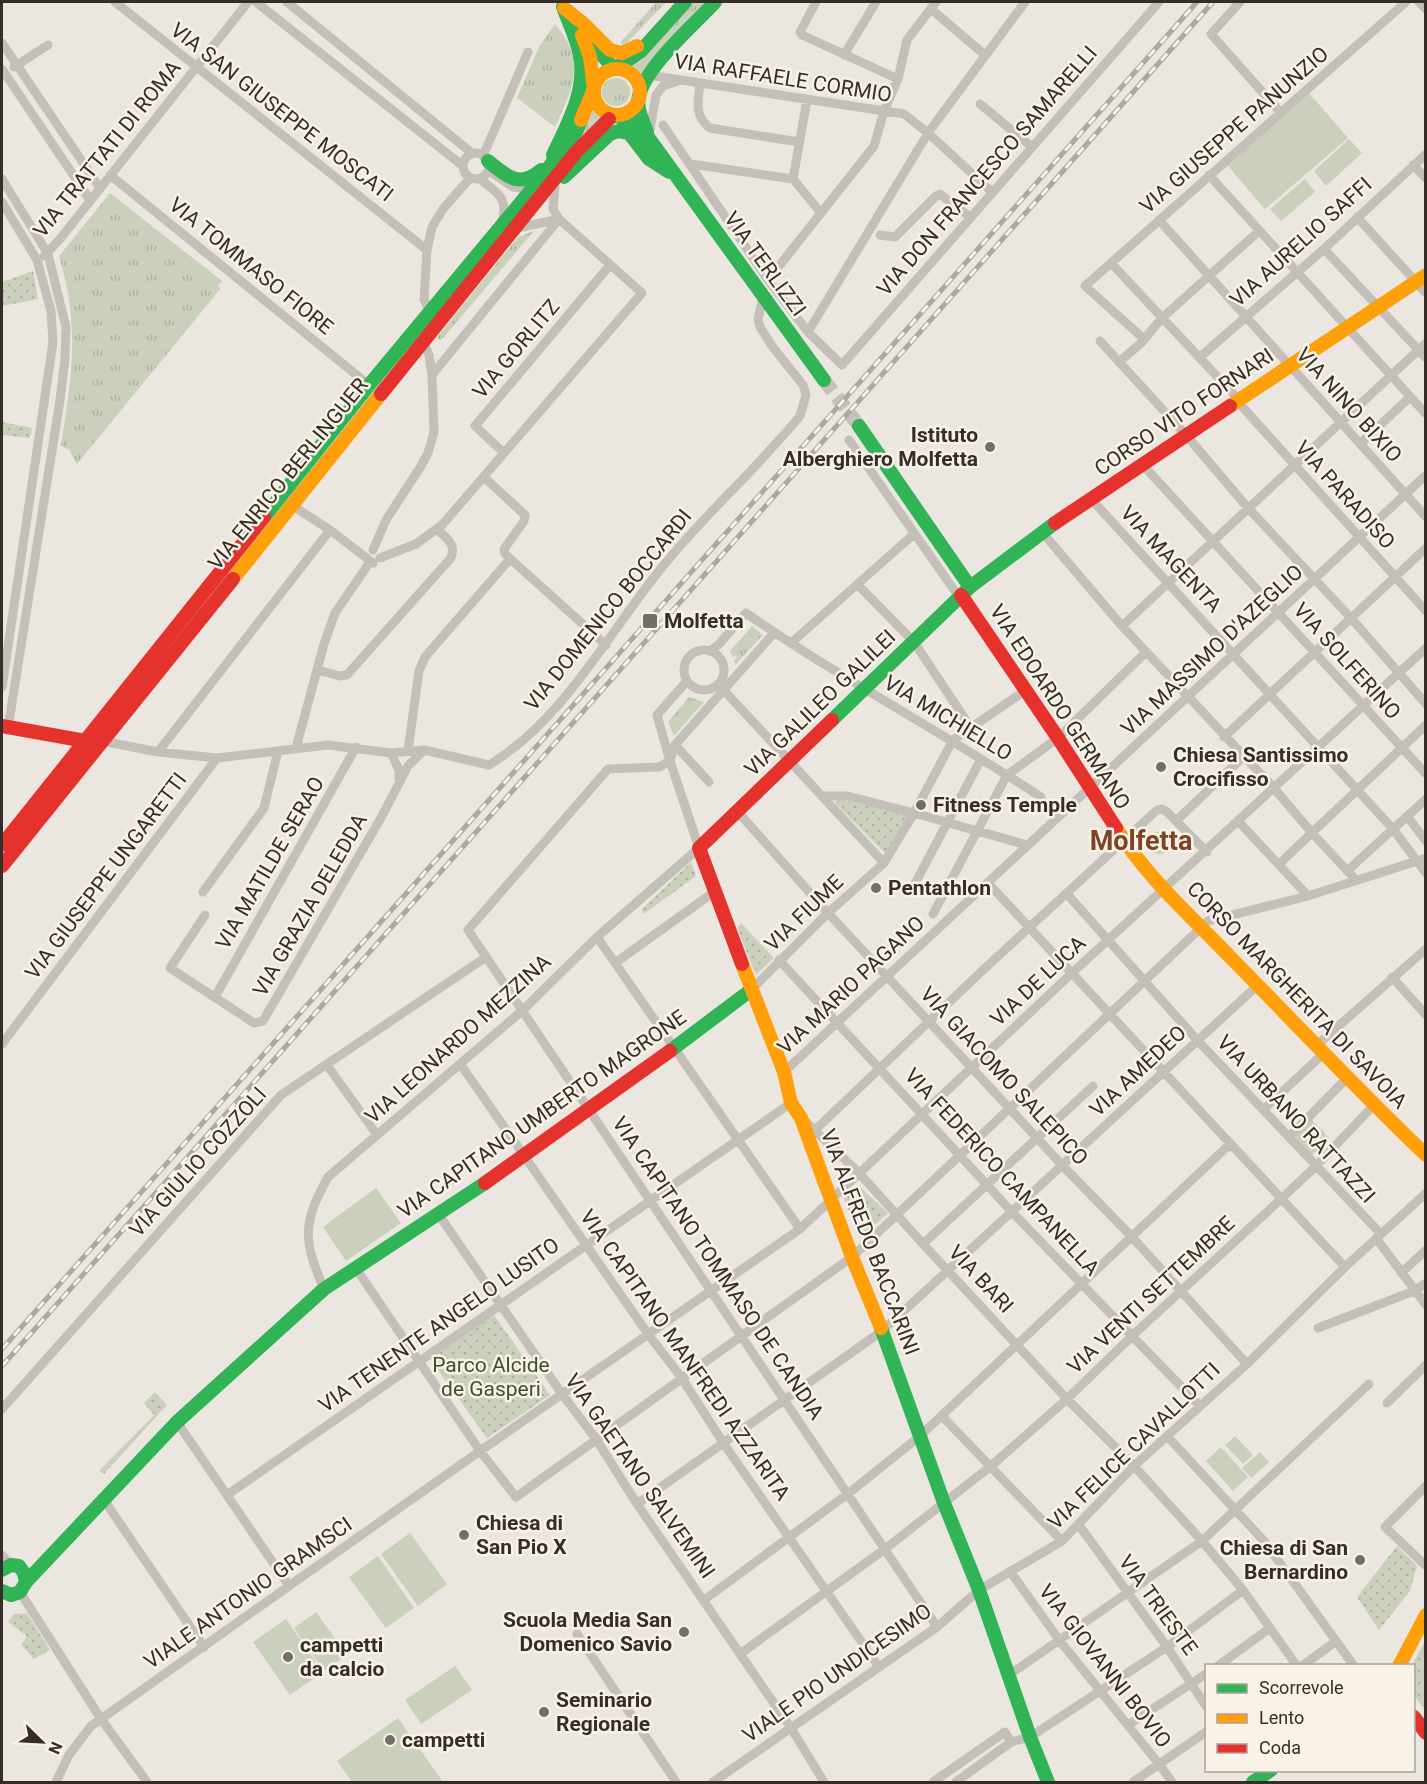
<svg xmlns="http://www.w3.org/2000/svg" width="1427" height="1784" font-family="Roboto,sans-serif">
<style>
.grass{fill:url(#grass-tufts)}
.park{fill:url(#park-dots)}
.pitch{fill:#cad0bb}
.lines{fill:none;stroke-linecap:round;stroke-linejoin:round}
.secondary-tunnel{stroke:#c6c2bb;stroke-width:14;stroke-dasharray:14 7;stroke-linecap:butt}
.street{stroke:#c4bfb9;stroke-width:9}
.fast{stroke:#30b455;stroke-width:14}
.slow{stroke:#ff9f0a;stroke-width:14}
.jam{stroke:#e5322d;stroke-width:14}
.rail-casing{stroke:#aca8a3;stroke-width:5}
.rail{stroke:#f8f2e7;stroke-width:3;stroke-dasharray:9;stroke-linecap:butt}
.poi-dot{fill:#746e68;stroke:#f8f2e7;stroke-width:2}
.labels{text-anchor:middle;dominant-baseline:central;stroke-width:5;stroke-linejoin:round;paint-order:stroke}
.street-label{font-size:21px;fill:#342d28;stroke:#f8f2e7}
.poi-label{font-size:21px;font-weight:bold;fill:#342d28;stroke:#f8f2e7;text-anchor:start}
.park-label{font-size:21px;fill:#40502d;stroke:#f8f2e7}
.district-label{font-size:27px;font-weight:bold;fill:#7d4427;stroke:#f8f2e7}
</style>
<defs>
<pattern id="grass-tufts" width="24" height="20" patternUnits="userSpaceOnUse" patternTransform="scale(1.5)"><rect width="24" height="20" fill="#cad0bb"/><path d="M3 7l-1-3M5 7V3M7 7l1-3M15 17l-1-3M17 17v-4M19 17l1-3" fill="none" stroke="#aeb3a1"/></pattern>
<pattern id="park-dots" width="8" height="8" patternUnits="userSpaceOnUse" patternTransform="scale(1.5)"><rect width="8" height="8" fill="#cad0bb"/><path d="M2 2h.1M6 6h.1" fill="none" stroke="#aeb3a1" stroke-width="1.8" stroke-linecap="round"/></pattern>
</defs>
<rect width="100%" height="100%" fill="#ebe7e0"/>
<path class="grass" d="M 656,2 L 666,2 L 624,46 L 620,43 Z
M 691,2 L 705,2 L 652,61 L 643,79 L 635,70 L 626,66 Z
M 555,24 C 587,61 573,88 555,127 L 517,98 L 539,47 Z
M602 92a14 14 0 1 1 28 0a14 14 0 1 1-28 0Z
M 592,107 L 604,118 L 576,144 L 113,717 L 111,715 Z
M 110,193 L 222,281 L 218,286 L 221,288 L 77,464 L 69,450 L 61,446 C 72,375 80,327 59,256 Z
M 534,231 L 443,338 L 440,340 L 437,337 L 518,237 Z
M 752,626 L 763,635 L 735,665 L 734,660 L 737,658 L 736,655 L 733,657 L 730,651 Z
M 689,697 L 704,702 L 674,736 L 668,722 Z"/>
<path class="park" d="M 33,271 L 38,299 L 2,306 L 2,282 Z
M 2,422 L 32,428 L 30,438 L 2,435 Z
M 839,799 L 910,815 L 885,853 L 835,803 Z
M1148 843a11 11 0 1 1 22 0a11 11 0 1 1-22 0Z
M 691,862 L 696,876 L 644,914 L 641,910 Z
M 741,923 L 774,958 L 756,975 L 737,928 Z
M 1311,1119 L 1329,1138 L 1312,1155 L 1294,1136 Z
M 859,1186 L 888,1213 L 864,1235 L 859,1238 L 844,1199 Z
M 494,1315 L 550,1395 L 487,1438 L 430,1359 Z
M 155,1392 L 167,1405 L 104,1474 L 99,1471 L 154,1415 L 144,1403 Z
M 1397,1546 L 1417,1566 L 1410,1591 L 1379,1630 L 1357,1597 Z
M 27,1613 L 50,1650 L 34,1659 L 21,1645 L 27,1636 L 8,1622 L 14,1614 Z
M 1425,1641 L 1425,1711 L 1414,1695 L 1412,1665 Z"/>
<path class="pitch" d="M 1309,93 L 1348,138 L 1265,209 L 1227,165 Z
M 1349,139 L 1362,153 L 1326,186 L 1314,171 Z
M 1305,179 L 1315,192 L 1281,221 L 1270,209 Z
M 376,1188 L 401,1223 L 346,1261 L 323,1227 Z
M 1235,1436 L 1253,1455 L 1243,1464 L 1225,1445 Z
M 1221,1447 L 1248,1477 L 1233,1491 L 1206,1461 Z
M 1260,1452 L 1269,1462 L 1251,1478 L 1242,1468 Z
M 410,1533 L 447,1584 L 418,1606 L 381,1554 Z
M 378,1556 L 414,1608 L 386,1628 L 349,1577 Z
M 316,1612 L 347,1655 L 324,1671 L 294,1628 Z
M 286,1619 L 323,1672 L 290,1695 L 253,1642 Z
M 455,1666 L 472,1690 L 421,1724 L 405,1700 Z
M 398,1718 L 443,1782 L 352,1782 L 337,1761 Z"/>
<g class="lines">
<path class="secondary-tunnel" d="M 824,380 L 859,426"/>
<path class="street" d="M 115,2 L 427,250
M 256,2 L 463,166
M 287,2 L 473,154
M 816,2 L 800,32 L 802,35 L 898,79
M 1240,2 L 1211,34 L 1281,113
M 1419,2 L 1426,9
M 931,9 L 985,55
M 2,43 L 100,188
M 844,55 L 876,2
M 14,67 L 48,45
M 2,69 L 90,200
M 648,75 L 904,114 L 928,133 L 992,192
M 700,84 C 698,101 694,116 710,128 L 799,142
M 980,104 L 1032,147
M 663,125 L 768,280 L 808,332 L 842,365 L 1159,2
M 649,135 L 656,95 L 663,86 L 678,81
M463 166a13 13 0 1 1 26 0a13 13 0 1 1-26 0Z
M 483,156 L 528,52
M 691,164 L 793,179 L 821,213
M 1413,165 L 1426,178
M 494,174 L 513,187 L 532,189
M 110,175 L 369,385
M 1209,175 L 1426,414
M 2,179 L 48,254 L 66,327 L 65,358 L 60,400 L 8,728
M 480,179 C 497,193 509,197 502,222
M 793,179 L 807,100
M 2,202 L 37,260 L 51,311 L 53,342 L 2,687
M 1357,217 L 1426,293
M 1159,220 L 1426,517
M 513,229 L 559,219
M 880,235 L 895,237 L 936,196 L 940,194 L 970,217
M 1324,249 L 1426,358
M 44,256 L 60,239 L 248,2
M 1111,263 L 1240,401
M 768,280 L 874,146 L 884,111 L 898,79 L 907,40 L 936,2
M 430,313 L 424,299 L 427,250 L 432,227 L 443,209 L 470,178
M 808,332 L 928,133 L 1025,2
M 1144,339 L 1085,286 L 1406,2
M 1100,341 L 1186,435 L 1248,508 L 1351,618 L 1426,704
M 1200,357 L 1324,249 L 1426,154
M 1119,362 L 1141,343 L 1162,318 L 1259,231
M 432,375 L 559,219
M 1238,402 L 1426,611
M 849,440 L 959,597
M 1360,444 L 1410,397
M 504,453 L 475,426 L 610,265
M 1143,465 L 1426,774
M 484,477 L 525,515 L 524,521 L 504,549 L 505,554 L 606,645
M 1092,500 L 1393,829 L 1426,873
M 290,504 L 330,530 L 373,563
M 1042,532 L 1122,626 L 1273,787 L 1312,833 L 1356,880
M 373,550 L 386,520 L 421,466 L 428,453 L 434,432 L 432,375 L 429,355 L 423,341
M 380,558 L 416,544 L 442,525 L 642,293 L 559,219 L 553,209 L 555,185
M 858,585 L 914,642 L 971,728
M 1122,626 L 1426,343
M 791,643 L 914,534
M684 670a20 20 0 1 1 40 0a20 20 0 1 1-40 0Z
M 710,651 L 719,644 L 746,613 C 841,679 944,733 1041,797
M 317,670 L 340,676 L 347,675 L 450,559 C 458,545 446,538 437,529
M 718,684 L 884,863
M 1224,737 L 1426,548
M 102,741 L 158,752 L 217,758 L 328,745 L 391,753 L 424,750 L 489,765 C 567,718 611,627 668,560 C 697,525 730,493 761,460 C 774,445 788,431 800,416 L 806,395 L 803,385 L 772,346 L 760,327 L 758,319 L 763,297
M 675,745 L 709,782
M 296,748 L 324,644 L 335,613 L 370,562
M 408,751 L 419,671 L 425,657 L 510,559
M 158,752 L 330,530
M 391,753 L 399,770 L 399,779
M 670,760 L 675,745 L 774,633
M 670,761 L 659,767 L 608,769 L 468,930 L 937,1627
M 822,796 L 848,796 L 914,813 L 1027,845
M 737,811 L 828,913 L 1062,1165 L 1132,1237 L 1247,1364
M 1407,816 L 1426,841
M 1176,821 L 1244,756
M 1239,822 L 1308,896
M 1279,864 L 1426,725
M 1347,871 L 1426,799
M 988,883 L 1345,1267
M 911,891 L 981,759
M 203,892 L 264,808 L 278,751
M 1067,894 L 1198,1041 L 1381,1234
M 933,914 L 1007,775 L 1058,738 L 1146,652
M 205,915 L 170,968 L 254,1023 L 263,1021 L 382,816 L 408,766 L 424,750
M 597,937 L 800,1229
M 779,960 L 1012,1212 L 1200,1406
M 615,963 L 714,892
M 1392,977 L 1426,1015
M 751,990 L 828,913 L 884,863 L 914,813 L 953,740 L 1026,690
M 215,997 L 356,747
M 2,1044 L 217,758
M 1317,1045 L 1426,949
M 327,1065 L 377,1135
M 461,1065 L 648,1334 L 681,1377 L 724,1444 L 879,1667
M 784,1072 L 1426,475
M 1263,1110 L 1324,1053
M 804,1120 L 860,1174 L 923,1244 L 1067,1399 L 1134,1466 L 1202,1541 L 1243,1590 L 1297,1666
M 814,1131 L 983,970 L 1157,810 L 1161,809 L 1166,811 L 1207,852
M 1289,1137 L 1348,1077
M 439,1215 L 562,1394 L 596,1439 L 637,1504 L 791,1728 L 824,1782
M 1376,1238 L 1426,1305
M 923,1244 L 1093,1086
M 355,1267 L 480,1451 L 516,1497 L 852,1257 L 1208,921 L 1308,896 L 1426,858
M 1401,1273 L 1426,1250
M 324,1289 C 303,1240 302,1224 328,1177 L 523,1010 L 597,937 L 699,848 L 670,761 L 657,715 L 687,681
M 1318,1328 L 1414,1291 L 1426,1283
M 1387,1403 L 1426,1365
M 2,1409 L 281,1095 L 486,957
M 942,1416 L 1062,1541
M 177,1422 L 289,1586
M 1167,1436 L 1264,1541 L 1354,1666
M 1426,1486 L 1385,1527 L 1426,1566
M 227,1495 L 791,1103
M 104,1500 L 204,1647
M 637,1504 L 882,1331 L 1259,984
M 1079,1525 L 1167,1647 L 1206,1706
M 2,1555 L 11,1565
M 1010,1571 L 1060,1641 L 1159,1764 L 1172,1782
M 20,1592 L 101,1719 L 147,1782
M 704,1600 L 849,1493 L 920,1436 L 1230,1144
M 577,1634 L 676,1782
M 740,1654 L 885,1549 L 991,1466 L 1067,1399 L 1131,1337 L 1281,1199 L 1315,1167 L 1374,1105
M 1218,1666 L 1270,1628
M 1302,1666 L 1335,1642
M 1009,1675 L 1202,1541 L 1369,1384
M 1128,1725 L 1206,1674
M 56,1782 L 69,1755 L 91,1726 L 480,1451 L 800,1229 L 1072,973 L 1426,648
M 713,1782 L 937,1627 L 979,1590 L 1062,1541 L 1134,1466 L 1247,1364 L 1345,1267 L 1426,1193
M 933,1782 L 1005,1732 L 1011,1742
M 956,1782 L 1011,1742 L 1030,1737 L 1167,1647 L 1243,1590
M 1133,1782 L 1206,1732"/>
<path class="fast" d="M 587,40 L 615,69 L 641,51 L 685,2
M 609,119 L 614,115 L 633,122 L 648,137 L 824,380
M 647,132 C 643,121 636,108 639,96 C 646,66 694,25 715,2
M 553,155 C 567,125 587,90 580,56 C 577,39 569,23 563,7
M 488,161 C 507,176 519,189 541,170
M 564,177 L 610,134 L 618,131 L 629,133 L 649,159 L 669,172
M 859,426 L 970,587
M 264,517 L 369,385 L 532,189 L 576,132 L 581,120
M 832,720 L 970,587 L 1055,523
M 670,1051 L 751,990
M 881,1328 L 944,1503 L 979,1590 L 1030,1737 L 1048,1782
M 2,1570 L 11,1565 L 19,1566 L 24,1573 L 26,1582 L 20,1592 L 11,1595 L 2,1591
M 26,1582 L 177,1422 L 324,1289 L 485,1183
M 1253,1782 L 1271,1770"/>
<path class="slow" d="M 564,8 L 584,24 L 610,50 L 622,53 L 637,46
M594 92a23 23 0 1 1 46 0a23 23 0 1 1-46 0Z
M 581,120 L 594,89 L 590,57 L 582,35
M 1230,406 L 1426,275
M 233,579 L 381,394
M 1116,828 C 1147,878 1194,919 1234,961 C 1298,1026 1360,1092 1426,1155
M 742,964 L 784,1072 L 791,1103 L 801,1118 L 852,1257 L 881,1328
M 1399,1666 L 1426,1615"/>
<path class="jam" d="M 381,394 L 576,152 L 609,119
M 1055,523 L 1230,406
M 961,595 L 1058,738 L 1116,828
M 2,726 L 91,742
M 2,845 L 264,517
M 2,866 L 233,579
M 742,964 L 699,848 L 832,720
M 485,1183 L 670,1051
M 1414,1717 L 1426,1733"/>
<g class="rail-casing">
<path id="rail" d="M 2,1349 L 1197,2
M 2,1366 L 1213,2"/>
</g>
<use href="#rail" class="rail"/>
</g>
<g class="poi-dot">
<circle cx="990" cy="447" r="6"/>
<rect x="642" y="613" width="16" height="16" rx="3"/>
<circle cx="1161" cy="767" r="6"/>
<circle cx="921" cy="805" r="6"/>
<circle cx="876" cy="888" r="6"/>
<circle cx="464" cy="1535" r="6"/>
<circle cx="1360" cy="1560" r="6"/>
<circle cx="684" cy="1632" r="6"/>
<circle cx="288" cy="1657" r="6"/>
<circle cx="544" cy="1712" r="6"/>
<circle cx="390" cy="1740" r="6"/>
</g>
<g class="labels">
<g class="street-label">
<text transform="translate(783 78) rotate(9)">VIA RAFFAELE CORMIO</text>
<text transform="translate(282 112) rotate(38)">VIA SAN GIUSEPPE MOSCATI</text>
<text transform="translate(1234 130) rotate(-41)">VIA GIUSEPPE PANUNZIO</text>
<text transform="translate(107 149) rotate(-51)">VIA TRATTATI DI ROMA</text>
<text transform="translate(987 171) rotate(-49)">VIA DON FRANCESCO SAMARELLI</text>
<text transform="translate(1301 242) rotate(-42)">VIA AURELIO SAFFI</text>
<text transform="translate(765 264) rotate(54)">VIA TERLIZZI</text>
<text transform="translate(251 266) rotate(39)">VIA TOMMASO FIORE</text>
<text transform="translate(516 349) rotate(-50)">VIA GORLITZ</text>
<text transform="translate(1349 405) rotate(48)">VIA NINO BIXIO</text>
<text transform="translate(1184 412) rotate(-34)">CORSO VITO FORNARI</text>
<text transform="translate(288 474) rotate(-51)">VIA ENRICO BERLINGUER</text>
<text transform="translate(1345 495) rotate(48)">VIA PARADISO</text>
<text transform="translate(1171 559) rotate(47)">VIA MAGENTA</text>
<text transform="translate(608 610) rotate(-51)">VIA DOMENICO BOCCARDI</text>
<text transform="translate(1212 650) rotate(-43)">VIA MASSIMO D'AZEGLIO</text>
<text transform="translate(1347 661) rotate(48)">VIA SOLFERINO</text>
<text transform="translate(820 703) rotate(-44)">VIA GALILEO GALILEI</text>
<text transform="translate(1060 707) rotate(57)">VIA EDOARDO GERMANO</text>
<text transform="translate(948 718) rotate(31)">VIA MICHIELLO</text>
<text transform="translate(270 863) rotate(-60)">VIA MATILDE SERAO</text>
<text transform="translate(106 876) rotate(-53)">VIA GIUSEPPE UNGARETTI</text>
<text transform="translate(310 905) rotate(-60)">VIA GRAZIA DELEDDA</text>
<text transform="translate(804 913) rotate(-44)">VIA FIUME</text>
<text transform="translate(1038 981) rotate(-43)">VIA DE LUCA</text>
<text transform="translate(851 985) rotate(-43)">VIA MARIO PAGANO</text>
<text transform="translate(1297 995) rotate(46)">CORSO MARGHERITA DI SAVOIA</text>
<text transform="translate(458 1039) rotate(-42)">VIA LEONARDO MEZZINA</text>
<text transform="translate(1138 1071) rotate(-43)">VIA AMEDEO</text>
<text transform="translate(1004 1076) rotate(47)">VIA GIACOMO SALEPICO</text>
<text transform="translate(542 1114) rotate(-35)">VIA CAPITANO UMBERTO MAGRONE</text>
<text transform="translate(1296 1119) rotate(47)">VIA URBANO RATTAZZI</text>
<text transform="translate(198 1162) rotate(-48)">VIA GIULIO COZZOLI</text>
<text transform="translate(1002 1172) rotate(47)">VIA FEDERICO CAMPANELLA</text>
<text transform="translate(870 1242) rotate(69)">VIA ALFREDO BACCARINI</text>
<text transform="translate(718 1268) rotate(56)">VIA CAPITANO TOMMASO DE CANDIA</text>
<text transform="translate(981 1279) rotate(47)">VIA BARI</text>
<text transform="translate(1151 1295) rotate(-43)">VIA VENTI SETTEMBRE</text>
<text transform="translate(439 1325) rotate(-35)">VIA TENENTE ANGELO LUSITO</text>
<text transform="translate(685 1355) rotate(55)">VIA CAPITANO MANFREDI AZZARITA</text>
<text transform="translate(1134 1446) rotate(-44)">VIA FELICE CAVALLOTTI</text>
<text transform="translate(640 1476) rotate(55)">VIA GAETANO SALVEMINI</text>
<text transform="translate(248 1593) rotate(-35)">VIALE ANTONIO GRAMSCI</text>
<text transform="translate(1158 1605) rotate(54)">VIA TRIESTE</text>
<text transform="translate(1105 1666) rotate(52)">VIA GIOVANNI BOVIO</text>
<text transform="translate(837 1673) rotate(-35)">VIALE PIO UNDICESIMO</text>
</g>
<g class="poi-label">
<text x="978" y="435" text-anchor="end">Istituto<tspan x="978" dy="24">Alberghiero Molfetta</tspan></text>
<text x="664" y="621">Molfetta</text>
<text x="1173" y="755">Chiesa Santissimo<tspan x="1173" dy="24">Crocifisso</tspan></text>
<text x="933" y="805">Fitness Temple</text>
<text x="888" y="888">Pentathlon</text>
<text x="476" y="1523">Chiesa di<tspan x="476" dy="24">San Pio X</tspan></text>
<text x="1348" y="1548" text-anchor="end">Chiesa di San<tspan x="1348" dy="24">Bernardino</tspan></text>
<text x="672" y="1620" text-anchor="end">Scuola Media San<tspan x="672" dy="24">Domenico Savio</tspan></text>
<text x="300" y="1645">campetti<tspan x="300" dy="24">da calcio</tspan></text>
<text x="556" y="1700">Seminario<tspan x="556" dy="24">Regionale</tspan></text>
<text x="402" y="1740">campetti</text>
</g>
<g class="park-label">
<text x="491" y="1365">Parco Alcide<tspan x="491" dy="24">de Gasperi</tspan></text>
</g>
<g class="district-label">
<text x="1141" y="841">Molfetta</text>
</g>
</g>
<rect width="1427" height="1784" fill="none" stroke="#342d28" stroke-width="6"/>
<rect x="1205" y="1664" width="210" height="108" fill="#f8f2e7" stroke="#aaa39b" stroke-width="1.5"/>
<rect x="1217" y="1684" width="30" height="9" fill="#30b455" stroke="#aaa39b" stroke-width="1.5"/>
<text x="1259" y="1694" font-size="18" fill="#342d28">Scorrevole</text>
<rect x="1217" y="1714" width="30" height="9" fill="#ff9f0a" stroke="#aaa39b" stroke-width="1.5"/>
<text x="1259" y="1724" font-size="18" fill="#342d28">Lento</text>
<rect x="1217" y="1744" width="30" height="9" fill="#e5322d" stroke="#aaa39b" stroke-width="1.5"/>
<text x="1259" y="1754" font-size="18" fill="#342d28">Coda</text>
<g transform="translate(42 1742) rotate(114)" stroke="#f8f2e7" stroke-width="4.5" paint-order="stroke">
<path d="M0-4.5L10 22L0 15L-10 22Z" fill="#342d28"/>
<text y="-9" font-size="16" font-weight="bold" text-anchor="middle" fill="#342d28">N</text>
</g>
</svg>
